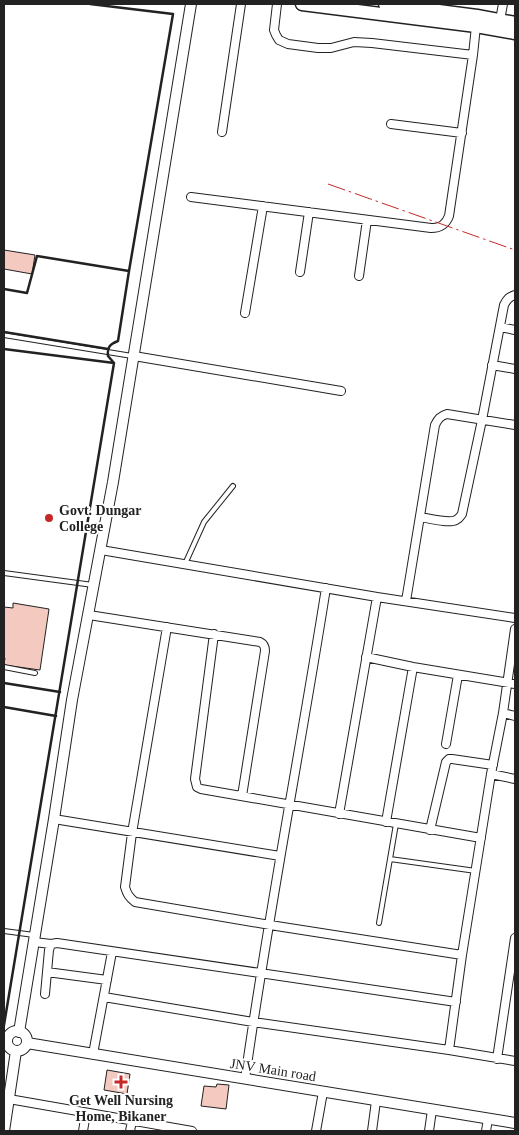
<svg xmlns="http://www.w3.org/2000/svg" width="519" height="1135" font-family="'Times New Roman',serif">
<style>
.building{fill:#f3c9c0;stroke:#222}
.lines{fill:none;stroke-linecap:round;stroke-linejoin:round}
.service-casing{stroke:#222;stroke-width:6}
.minor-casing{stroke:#222;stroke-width:10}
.tertiary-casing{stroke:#222;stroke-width:12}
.primary-casing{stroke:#222;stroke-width:15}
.service{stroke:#fff;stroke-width:4}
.minor{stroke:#fff;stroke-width:8}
.tertiary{stroke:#fff;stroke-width:10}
.primary{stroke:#fff;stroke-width:12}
.wall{stroke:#222;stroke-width:2.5}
.power{stroke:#c62828;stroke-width:1;stroke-dasharray:18 4 2.5 4;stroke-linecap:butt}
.poi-dot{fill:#c62828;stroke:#fff;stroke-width:2}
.labels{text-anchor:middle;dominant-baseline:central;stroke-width:4;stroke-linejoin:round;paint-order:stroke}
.poi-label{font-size:14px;font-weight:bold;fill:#222;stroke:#fff;text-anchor:start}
.street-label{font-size:14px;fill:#222;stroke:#fff}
</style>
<rect width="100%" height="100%" fill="#fff"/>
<path class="building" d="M 4,250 L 35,255 L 32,274 L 4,269 Z
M 13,603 L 49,609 L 40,670 L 4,665 L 5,658 L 4,657 L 4,607 L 13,608 Z
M 107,1070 L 130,1074 L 127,1094 L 104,1090 Z
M 217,1084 L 229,1085 L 226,1109 L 201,1106 L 204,1086 L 216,1087 Z"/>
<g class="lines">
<g class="service-casing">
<path id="service" d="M 4,335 L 132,356
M 185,564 L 204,522 L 233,486
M 4,573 L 93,585
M 4,667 L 35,673
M 390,859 L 476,871
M 379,923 L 396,824
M 4,931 L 34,935"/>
</g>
<g class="minor-casing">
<path id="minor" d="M 277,4 L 274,30 L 276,35 L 279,40 L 288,44 L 318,48 L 331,48 L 354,42 L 372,43 L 473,55
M 500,20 L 503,4
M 391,124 L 462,133
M 222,132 L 241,4
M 191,197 L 431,228 C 441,228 446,224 449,216 L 473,55 L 476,26
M 300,272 L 309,212
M 359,276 L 367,220
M 245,313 L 263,206
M 500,327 L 515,330
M 134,356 L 341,391
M 492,365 L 515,369
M 420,517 C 428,518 449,524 456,520 C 460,518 460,517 462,514 L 482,420 L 504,305 C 507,299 509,297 515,295
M 101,550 L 377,597 L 515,618
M 406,601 L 435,425 C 438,419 440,416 447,414 L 515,425
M 89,615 L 260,642 C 264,644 265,646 265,651 L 242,796
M 167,627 L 132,833 L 125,887 C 127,894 129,897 135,902 L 270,925 L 462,955
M 214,634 L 195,779 L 197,787 L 201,789 L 481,838
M 366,657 L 413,667 L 515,684
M 503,713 L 515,716
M 446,744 L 458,675
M 491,774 L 515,779
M 339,814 L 377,597
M 54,819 L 280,856
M 386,822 L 413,667
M 430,830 L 446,762 L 449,759 L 452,759 L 493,765
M 34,942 L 51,944
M 47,972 L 107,980
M 45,994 L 49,950 L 51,944 L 57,943 L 456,1002
M 104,997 L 253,1022 L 449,1050 L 515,1061
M 449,1050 L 462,955 L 491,774 L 503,713 L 515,629
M 93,1054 L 112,952
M 497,1059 L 515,938
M 245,1079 C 268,915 300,752 326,588
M 9,1099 L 192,1131
M 83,1131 L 86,1113
M 130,1131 L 132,1121
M 316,1131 L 323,1092
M 372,1131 L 376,1101
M 429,1131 L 432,1110
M 486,1131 L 488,1119"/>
</g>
<g class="tertiary-casing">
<path id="tertiary" d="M7 1041a10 10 0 1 1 20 0a10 10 0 1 1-20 0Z
M 19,1032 L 54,819 L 72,700 L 113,482 L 191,4
M 27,1043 L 515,1123
M 4,1131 L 16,1051"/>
</g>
<g class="primary-casing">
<path id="primary" d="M 302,4 L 476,26 L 515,33
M 385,4 L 477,16 L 515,23"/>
</g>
<use href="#service" class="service"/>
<use href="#minor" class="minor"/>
<use href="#tertiary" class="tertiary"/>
<use href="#primary" class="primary"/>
<path class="wall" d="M 4,289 L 27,293 L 37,256 L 129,271 L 173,14 L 90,4
M 4,332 L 108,349
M 4,349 L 114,363 L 4,1025
M 114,363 L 108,356 C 107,347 110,344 118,341 L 129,271
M 4,683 L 60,692
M 4,707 L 56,716"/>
<path class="power" d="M 328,184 L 515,250"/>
</g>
<g class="poi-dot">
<circle cx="49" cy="518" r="5"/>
<path d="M118.5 1074.5h5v5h5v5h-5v5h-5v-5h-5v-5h5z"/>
</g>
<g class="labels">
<g class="poi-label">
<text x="59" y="510">Govt. Dungar<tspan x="59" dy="16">College</tspan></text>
<text x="121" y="1100" text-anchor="middle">Get Well Nursing<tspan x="121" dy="16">Home, Bikaner</tspan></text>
</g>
<g class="street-label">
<text transform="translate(273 1070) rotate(9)">JNV Main road</text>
</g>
</g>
<rect width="519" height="1135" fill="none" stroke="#222222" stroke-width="10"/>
</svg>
